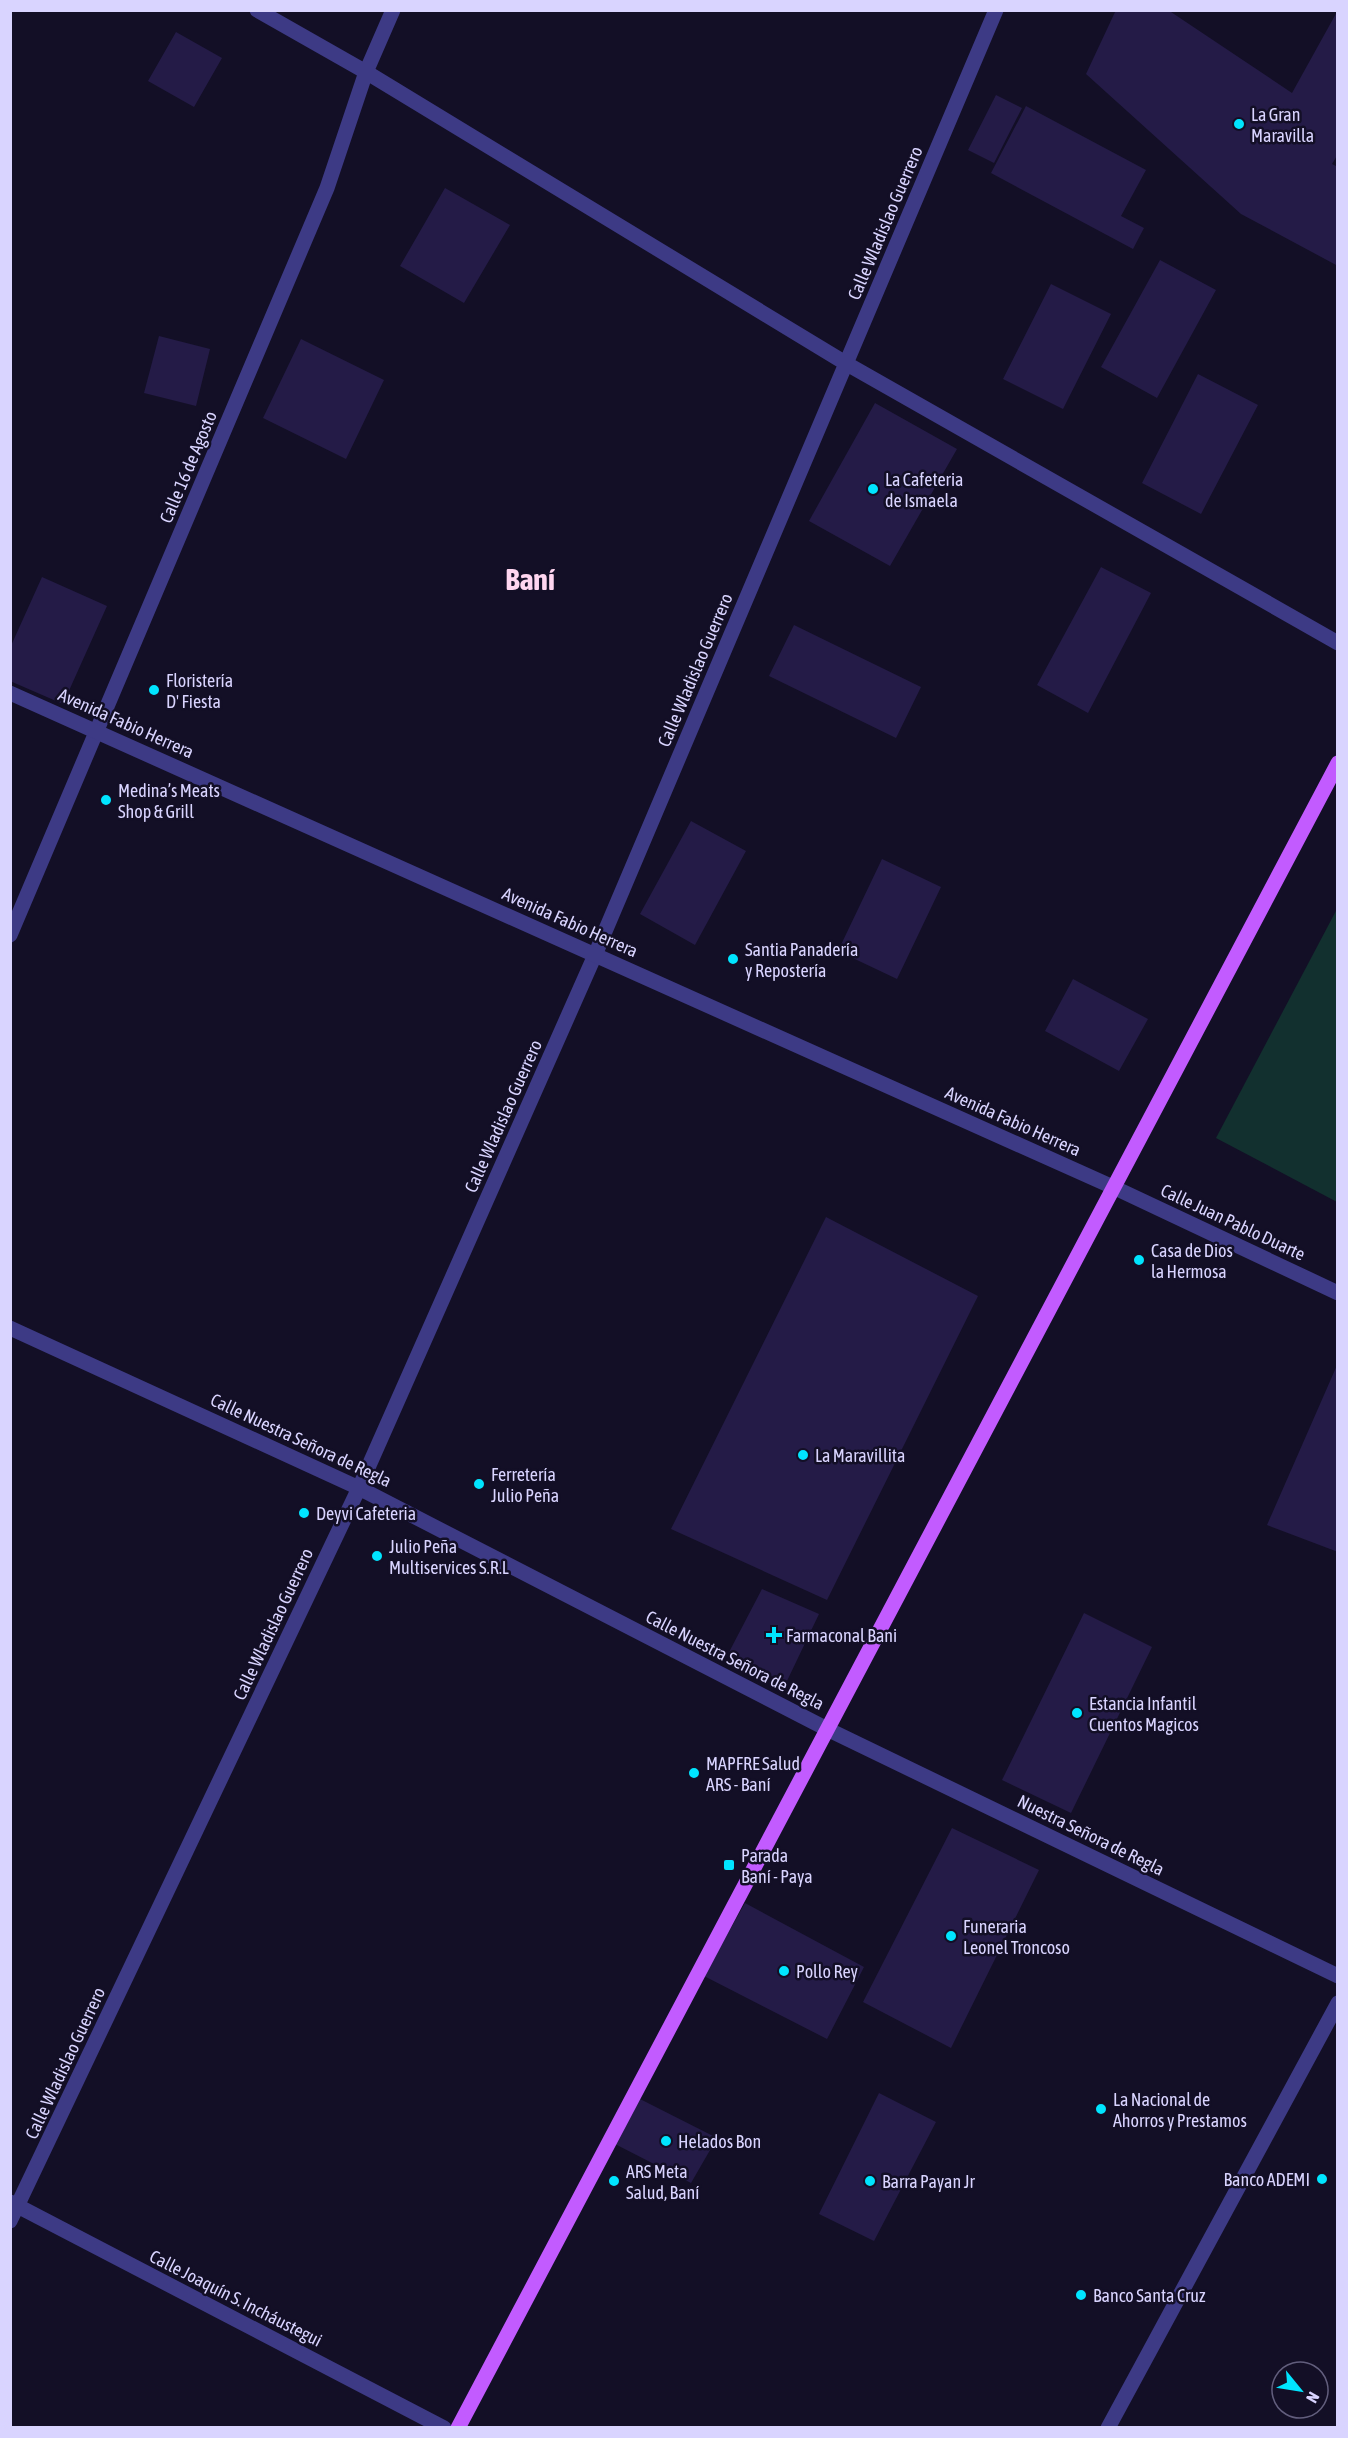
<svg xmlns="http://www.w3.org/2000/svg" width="1348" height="2438" font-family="'Asap Condensed',sans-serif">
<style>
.green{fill:#12302f}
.building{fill:#241b47}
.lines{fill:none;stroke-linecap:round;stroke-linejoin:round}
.minor{stroke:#3d3a85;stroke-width:15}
.tertiary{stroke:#3d3a85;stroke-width:15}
.primary{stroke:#c25bff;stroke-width:15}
.poi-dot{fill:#00e5ff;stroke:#130f26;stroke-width:2}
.labels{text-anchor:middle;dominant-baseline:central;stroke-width:5;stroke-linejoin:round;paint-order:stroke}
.poi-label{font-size:18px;fill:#d9d4ff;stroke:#130f26;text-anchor:start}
.street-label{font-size:18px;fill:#d9d4ff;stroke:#130f26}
.town-label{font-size:30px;font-weight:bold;fill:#ffd6f0;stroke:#130f26}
</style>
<rect width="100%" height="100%" fill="#130f26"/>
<path class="green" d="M 1337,909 L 1338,1202 L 1337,1202 L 1216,1138 Z"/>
<path class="building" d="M 1116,10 L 1168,10 L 1292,93 L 1338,10 L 1338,154 L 1332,164 L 1338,167 L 1338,266 L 1241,214 L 1086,74 Z
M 176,32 L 222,58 L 194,107 L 148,81 Z
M 996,95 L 1022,108 L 994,163 L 968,150 Z
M 1026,106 L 1146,170 L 1121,216 L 1144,228 L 1133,249 L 991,173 Z
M 445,188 L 510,225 L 464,303 L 400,266 Z
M 1160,260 L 1216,290 L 1157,398 L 1101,367 Z
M 1051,284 L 1111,314 L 1063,409 L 1003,379 Z
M 159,336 L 210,349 L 196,406 L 144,393 Z
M 301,339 L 384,380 L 346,459 L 263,418 Z
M 1198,374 L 1258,405 L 1201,514 L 1142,483 Z
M 875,403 L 957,449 L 890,566 L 809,521 Z
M 1101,567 L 1151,593 L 1088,713 L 1037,685 Z
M 42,577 L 107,606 L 63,704 L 10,681 L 10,648 Z
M 794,625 L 921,687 L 896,738 L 769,676 Z
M 691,821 L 746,851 L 695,945 L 640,914 Z
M 882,859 L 941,887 L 897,979 L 838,951 Z
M 1073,979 L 1148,1019 L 1119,1071 L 1045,1031 Z
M 826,1217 L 978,1296 L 827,1600 L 671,1529 Z
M 1338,1363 L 1338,1552 L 1267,1525 Z
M 762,1589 L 819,1614 L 786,1683 L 727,1656 Z
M 1084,1613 L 1152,1647 L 1071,1813 L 1002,1780 Z
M 952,1828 L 1039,1870 L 951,2048 L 863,2002 Z
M 745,1903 L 864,1967 L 827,2039 L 704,1976 Z
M 879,2093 L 936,2122 L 874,2241 L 819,2214 Z
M 640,2099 L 717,2138 L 691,2183 L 615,2144 Z"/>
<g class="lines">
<path class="minor" d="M 257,10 L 366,72 L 847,364 L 1338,643
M 10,935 L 327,188 L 366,72 L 393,10
M 10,1328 L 359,1488 L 827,1729 L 1338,1976
M 10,2202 L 444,2428
M 10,2221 L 359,1488 L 595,955 L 996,10
M 1108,2428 L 1338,2003"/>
<path class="tertiary" d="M 10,693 L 1113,1187 L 1338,1293"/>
<path class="primary" d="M 458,2428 L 1338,763"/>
</g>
<g class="poi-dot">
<circle cx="1239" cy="124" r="6"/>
<circle cx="873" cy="489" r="6"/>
<circle cx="154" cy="690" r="6"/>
<circle cx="106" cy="800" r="6"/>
<circle cx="733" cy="959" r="6"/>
<circle cx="1139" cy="1260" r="6"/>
<circle cx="803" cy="1455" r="6"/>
<circle cx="479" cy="1484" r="6"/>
<circle cx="304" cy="1513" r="6"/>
<circle cx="377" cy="1556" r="6"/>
<path d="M771 1626h6v6h6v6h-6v6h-6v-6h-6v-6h6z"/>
<circle cx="1077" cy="1713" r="6"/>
<circle cx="694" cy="1773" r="6"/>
<rect x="723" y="1859" width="12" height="12" rx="3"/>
<circle cx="951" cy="1936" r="6"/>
<circle cx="784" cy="1971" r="6"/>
<circle cx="1101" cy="2109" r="6"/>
<circle cx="666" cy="2141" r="6"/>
<circle cx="1322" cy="2179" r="6"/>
<circle cx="614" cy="2181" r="6"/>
<circle cx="870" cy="2181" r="6"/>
<circle cx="1081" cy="2295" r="6"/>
</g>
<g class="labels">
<g class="poi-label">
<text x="1251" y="114">La Gran<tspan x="1251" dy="21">Maravilla</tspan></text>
<text x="885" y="479">La Cafeteria<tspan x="885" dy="21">de Ismaela</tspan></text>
<text x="166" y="680">Floristería<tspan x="166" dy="21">D' Fiesta</tspan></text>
<text x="118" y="790">Medina’s Meats<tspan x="118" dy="21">Shop &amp; Grill</tspan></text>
<text x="745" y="949">Santia Panadería<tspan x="745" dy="21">y Repostería</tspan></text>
<text x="1151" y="1250">Casa de Dios<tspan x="1151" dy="21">la Hermosa</tspan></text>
<text x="815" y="1455">La Maravillita</text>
<text x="491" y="1474">Ferretería<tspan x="491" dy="21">Julio Peña</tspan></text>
<text x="316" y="1513">Deyvi Cafeteria</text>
<text x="389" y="1546">Julio Peña<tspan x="389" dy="21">Multiservices S.R.L</tspan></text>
<text x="786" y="1635">Farmaconal Bani</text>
<text x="1089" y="1703">Estancia Infantil<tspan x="1089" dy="21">Cuentos Magicos</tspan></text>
<text x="706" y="1763">MAPFRE Salud<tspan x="706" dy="21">ARS - Baní</tspan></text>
<text x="741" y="1855">Parada<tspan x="741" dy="21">Baní - Paya</tspan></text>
<text x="963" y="1926">Funeraria<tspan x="963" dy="21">Leonel Troncoso</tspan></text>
<text x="796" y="1971">Pollo Rey</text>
<text x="1113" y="2099">La Nacional de<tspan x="1113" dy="21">Ahorros y Prestamos</tspan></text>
<text x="678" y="2141">Helados Bon</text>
<text x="626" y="2171">ARS Meta<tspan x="626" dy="21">Salud, Baní</tspan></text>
<text x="1310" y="2179" text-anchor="end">Banco ADEMI</text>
<text x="882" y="2181">Barra Payan Jr</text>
<text x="1093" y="2295">Banco Santa Cruz</text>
</g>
<g class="street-label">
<text transform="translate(885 223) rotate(-67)">Calle Wladislao Guerrero</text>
<text transform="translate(188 467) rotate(-67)">Calle 16 de Agosto</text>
<text transform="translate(695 670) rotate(-67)">Calle Wladislao Guerrero</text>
<text transform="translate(126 723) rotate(24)">Avenida Fabio Herrera</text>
<text transform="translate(570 922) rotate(24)">Avenida Fabio Herrera</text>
<text transform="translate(503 1116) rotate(-66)">Calle Wladislao Guerrero</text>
<text transform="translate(1013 1121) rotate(24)">Avenida Fabio Herrera</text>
<text transform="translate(1233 1222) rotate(25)">Calle Juan Pablo Duarte</text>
<text transform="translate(301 1440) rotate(25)">Calle Nuestra Señora de Regla</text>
<text transform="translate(273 1624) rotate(-65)">Calle Wladislao Guerrero</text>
<text transform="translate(735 1660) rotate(27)">Calle Nuestra Señora de Regla</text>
<text transform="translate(1091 1835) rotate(26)">Nuestra Señora de Regla</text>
<text transform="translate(65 2063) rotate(-65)">Calle Wladislao Guerrero</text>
<text transform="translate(236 2298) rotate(27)">Calle Joaquín S. Incháustegui</text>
</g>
<g class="town-label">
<text x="530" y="579">Baní</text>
</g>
</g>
<rect width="1348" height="2438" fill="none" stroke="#d9d4ff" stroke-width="24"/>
<g transform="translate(1300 2390) rotate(120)"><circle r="28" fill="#130f26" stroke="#625e7d" stroke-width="1.5"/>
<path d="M0-4.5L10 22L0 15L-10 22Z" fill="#00e5ff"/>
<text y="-9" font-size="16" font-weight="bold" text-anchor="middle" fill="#d9d4ff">N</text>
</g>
</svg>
